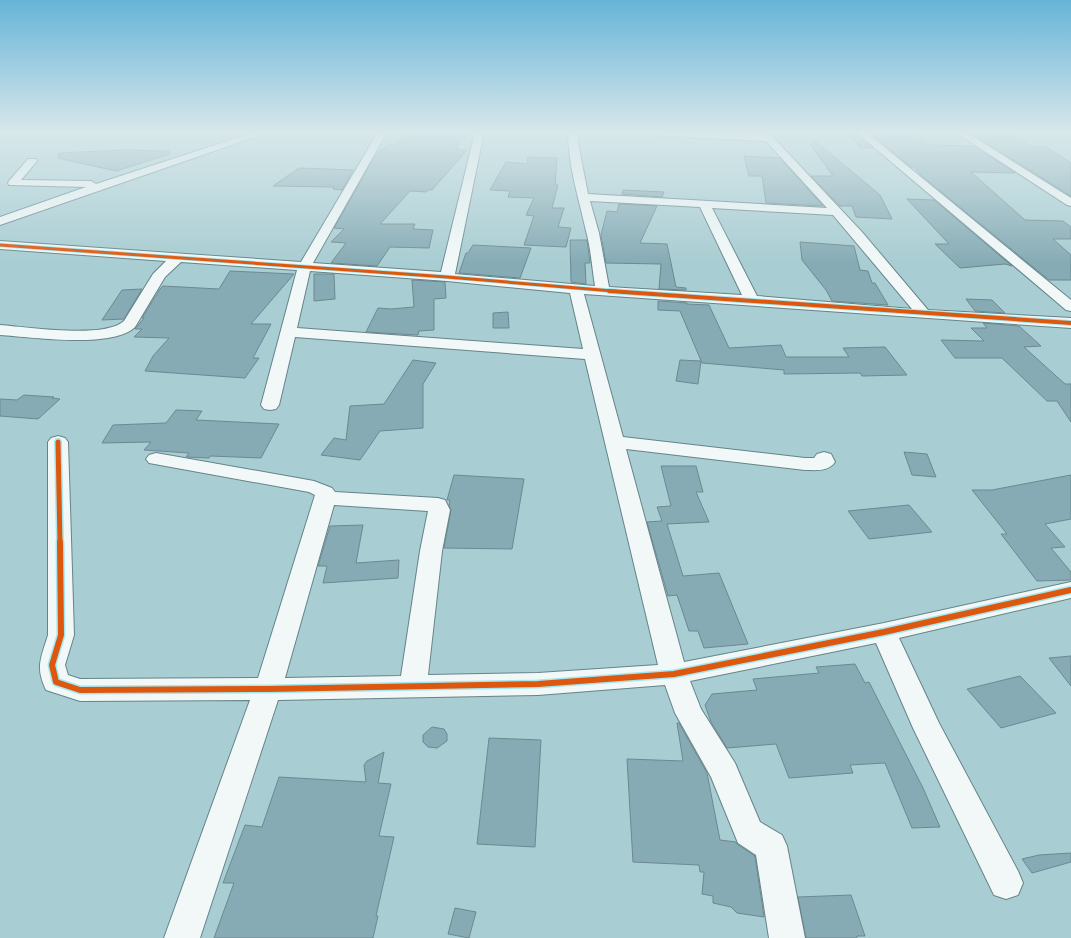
<svg xmlns="http://www.w3.org/2000/svg" width="1071" height="938" font-family="Raleway,sans-serif">
<style>
.building{fill:#86abb5;stroke:#6d8990}
.lines{fill:none;stroke-linecap:round;stroke-linejoin:round}
.minor-casing{stroke:#658488;stroke-width:2}
.minor{fill:#f2f8f8;fill-rule:evenodd}
.cycleway-far3-casing{stroke:#a3e8f1;stroke-width:4.5}
.cycleway-far2-casing{stroke:#a3e8f1;stroke-width:6}
.cycleway-far1-casing{stroke:#a3e8f1;stroke-width:8}
.cycleway-casing{stroke:#a3e8f1;stroke-width:9}
.cycleway-far3{stroke:#de570e;stroke-width:3}
.cycleway-far2{stroke:#de570e;stroke-width:4}
.cycleway-far1{stroke:#de570e;stroke-width:5}
.cycleway{stroke:#de570e;stroke-width:6}
</style>
<rect width="100%" height="100%" fill="#a8cdd2"/>
<path class="building" d="M 409,132 L 470,132 L 455,147 L 459,148 L 457,150 L 467,150 L 432,190 L 428,190 L 426,192 L 410,191 L 380,224 L 415,224 L 413,229 L 433,230 L 429,248 L 390,247 L 377,266 L 331,263 L 346,243 L 331,242 L 344,229 L 334,228 L 376,154 L 388,145 L 394,145 Z
M 846,132 L 855,132 L 873,148 L 861,148 Z
M 869,132 L 908,132 L 914,133 L 918,139 L 922,139 L 926,145 L 974,146 L 1015,173 L 971,172 L 1025,220 L 1063,221 L 1071,227 L 1071,239 L 1053,239 L 1071,255 L 1071,280 L 1049,280 L 923,177 L 914,167 L 911,167 Z
M 980,133 L 1012,134 L 1032,147 L 1046,147 L 1071,163 L 1071,196 L 972,134 L 981,134 Z
M 814,140 L 880,195 L 892,219 L 856,217 L 852,206 L 840,206 L 811,176 L 833,176 L 810,144 Z
M 123,150 L 169,151 L 170,154 L 116,171 L 58,158 L 59,153 Z
M 744,156 L 780,158 L 823,206 L 766,203 L 762,176 L 749,176 Z
M 528,157 L 557,158 L 555,185 L 558,185 L 552,208 L 564,208 L 558,227 L 571,228 L 566,247 L 524,245 L 534,216 L 526,215 L 534,198 L 508,197 L 510,191 L 490,190 L 506,162 L 527,164 Z
M 299,168 L 353,170 L 342,190 L 333,189 L 334,187 L 273,186 Z
M 623,190 L 664,192 L 662,197 L 622,194 Z
M 907,199 L 934,200 L 1012,266 L 1005,264 L 960,268 L 935,244 L 949,244 Z
M 619,204 L 657,206 L 640,243 L 667,244 L 676,287 L 686,288 L 686,290 L 659,289 L 661,264 L 606,263 L 601,235 L 607,211 L 617,212 Z
M 570,240 L 587,240 L 590,263 L 585,263 L 586,284 L 571,282 Z
M 800,242 L 854,246 L 860,270 L 868,271 L 872,283 L 875,283 L 888,305 L 832,301 L 826,290 L 802,260 Z
M 473,245 L 531,248 L 520,278 L 459,273 L 466,253 L 468,253 Z
M 230,271 L 294,274 L 251,324 L 271,324 L 253,358 L 259,358 L 245,378 L 145,371 L 153,356 L 169,338 L 134,337 L 142,329 L 135,329 L 144,318 L 142,318 L 160,289 L 163,286 L 219,289 Z
M 314,274 L 334,274 L 335,299 L 314,301 Z
M 412,280 L 445,282 L 446,298 L 434,299 L 434,330 L 419,331 L 418,335 L 366,332 L 378,308 L 391,309 L 414,307 Z
M 142,289 L 124,319 L 102,320 L 122,290 Z
M 966,299 L 992,300 L 1005,313 L 975,311 Z
M 658,301 L 687,303 L 687,304 L 709,305 L 729,348 L 781,345 L 786,357 L 849,357 L 843,348 L 885,347 L 907,375 L 862,376 L 860,373 L 784,374 L 784,370 L 702,363 L 680,311 L 658,310 Z
M 508,312 L 509,328 L 493,328 L 493,313 Z
M 983,323 L 1019,326 L 1041,346 L 1024,347 L 1065,384 L 1071,384 L 1071,422 L 1057,401 L 1047,401 L 1002,358 L 955,358 L 941,340 L 984,341 L 971,328 L 987,328 Z
M 413,360 L 436,363 L 423,384 L 423,428 L 380,431 L 360,460 L 321,455 L 334,438 L 346,440 L 350,406 L 384,404 Z
M 680,360 L 701,361 L 698,384 L 676,381 Z
M 24,395 L 54,397 L 52,398 L 60,399 L 38,419 L 0,416 L 0,399 L 17,400 Z
M 176,410 L 202,411 L 196,420 L 279,424 L 261,458 L 210,456 L 209,458 L 186,457 L 189,453 L 144,450 L 151,442 L 102,443 L 113,425 L 166,423 Z
M 904,452 L 927,454 L 936,477 L 912,475 Z
M 661,466 L 696,466 L 703,492 L 696,492 L 709,522 L 667,524 L 683,576 L 719,573 L 748,644 L 704,648 L 698,631 L 689,631 L 677,595 L 668,596 L 647,522 L 662,521 L 657,507 L 671,506 Z
M 454,475 L 524,479 L 512,549 L 444,548 L 451,510 L 449,506 L 450,500 L 447,500 Z
M 1071,475 L 1071,519 L 1045,524 L 1065,547 L 1051,548 L 1071,572 L 1071,580 L 1037,581 L 1001,534 L 1007,534 L 972,490 L 992,490 Z
M 909,505 L 932,532 L 869,539 L 848,511 Z
M 363,525 L 356,563 L 399,560 L 398,578 L 323,583 L 327,566 L 318,566 L 330,526 Z
M 1071,656 L 1071,686 L 1049,658 Z
M 855,664 L 865,683 L 869,682 L 923,788 L 940,827 L 912,828 L 885,763 L 850,765 L 853,773 L 789,778 L 776,744 L 727,748 L 711,722 L 705,705 L 712,694 L 757,690 L 753,679 L 819,673 L 816,667 Z
M 1020,676 L 1056,713 L 1001,728 L 967,689 Z
M 677,723 L 679,723 L 707,773 L 720,840 L 736,842 L 737,844 L 755,856 L 764,917 L 737,913 L 731,907 L 713,903 L 713,896 L 702,894 L 704,872 L 700,872 L 699,865 L 633,862 L 627,759 L 683,761 Z
M 432,727 L 444,729 L 447,734 L 447,741 L 437,748 L 428,747 L 423,742 L 423,735 Z
M 489,738 L 541,740 L 535,847 L 477,844 Z
M 384,752 L 378,783 L 391,784 L 379,836 L 394,837 L 376,916 L 378,916 L 373,938 L 214,938 L 234,883 L 223,883 L 245,825 L 262,827 L 279,777 L 366,782 L 364,765 L 367,761 Z
M 1071,853 L 1071,862 L 1032,873 L 1022,859 L 1039,855 Z
M 851,895 L 865,936 L 857,936 L 857,938 L 806,938 L 798,897 Z
M 455,908 L 476,912 L 469,938 L 448,934 Z"/>
<g class="lines">
<g class="minor-casing">
<path id="minor" d="M 255,132 L 269,132 L 0,225 L 0,217 L 86,187 L 9,185 L 8,183 L 9,181 L 28,159 L 36,159 L 37,161 L 21,180 L 91,181 L 96,184 Z
M 378,132 L 387,132 L 313,263 L 441,272 L 475,132 L 484,132 L 455,274 L 595,286 C 592,268 591,249 586,231 C 579,199 568,166 568,132 L 578,132 L 578,143 L 588,194 L 827,208 L 766,141 L 651,135 L 647,132 L 709,132 L 761,135 L 759,132 L 768,132 L 862,232 L 928,310 L 1071,318 L 1071,328 L 584,294 L 623,437 L 805,458 L 814,458 L 817,454 L 824,452 L 831,454 L 835,462 C 828,472 816,470 805,470 L 626,449 L 684,662 L 884,623 L 1071,582 L 1071,598 L 899,638 L 939,723 L 1018,871 L 1023,883 L 1018,895 L 1006,899 L 994,895 L 913,728 L 876,643 L 690,681 L 701,709 L 735,763 L 760,822 L 782,835 L 787,846 L 805,938 L 769,938 L 756,855 L 738,843 L 711,777 L 675,713 L 665,685 L 538,695 L 278,700 L 200,938 L 164,938 L 250,700 L 80,701 L 46,690 C 35,667 41,658 48,635 L 48,442 L 51,438 L 58,436 L 65,438 L 68,442 L 74,635 L 65,665 L 68,675 L 80,679 L 258,678 L 315,495 L 309,492 L 149,463 L 146,459 L 149,455 L 156,453 L 314,481 L 332,488 L 335,492 L 438,498 L 445,500 L 450,510 L 442,551 L 428,675 L 538,673 L 658,665 L 585,359 L 295,337 L 279,405 L 276,409 L 270,410 L 264,409 L 261,405 L 297,270 L 181,262 L 165,277 L 135,327 C 113,349 31,337 0,335 L 0,325 C 27,327 105,339 124,321 L 153,274 L 166,261 L 0,249 L 0,241 L 301,262 ZM 590,201 L 700,207 L 742,295 L 609,287 L 599,233 ZM 712,208 L 833,215 L 912,309 L 757,296 ZM 310,271 L 447,281 L 570,293 L 583,349 L 297,328 ZM 334,505 L 428,511 L 420,551 L 401,676 L 285,678 Z
M 856,132 L 866,132 L 1071,300 L 1071,311 L 1066,310 Z
M 955,132 L 966,132 L 1071,198 L 1071,206 L 1067,205 Z"/>
</g>
<use href="#minor" class="minor"/>
<g class="cycleway-far3-casing">
<path id="cycleway-far3" d="M 0,245 L 447,277 L 625,292"/>
</g>
<g class="cycleway-far2-casing">
<path id="cycleway-far2" d="M 609,291 L 1071,323"/>
</g>
<g class="cycleway-far1-casing">
<path id="cycleway-far1" d="M 58,442 L 60,543"/>
</g>
<g class="cycleway-casing">
<path id="cycleway" d="M 60,542 L 61,635 L 52,665 L 56,682 L 80,690 L 268,689 L 538,684 L 674,674 L 884,632 L 1071,590"/>
</g>
<use href="#cycleway-far3" class="cycleway-far3"/>
<use href="#cycleway-far2" class="cycleway-far2"/>
<use href="#cycleway-far1" class="cycleway-far1"/>
<use href="#cycleway" class="cycleway"/>
</g>
<linearGradient id="sky" x2="0" y2="1"><stop stop-color="#67b4d8"/><stop offset="0.5" stop-color="#d8e8eb"/><stop offset="1" stop-color="#d8e8eb" stop-opacity="0"/></linearGradient>
<rect width="1071" height="264" fill="url(#sky)"/>
</svg>
